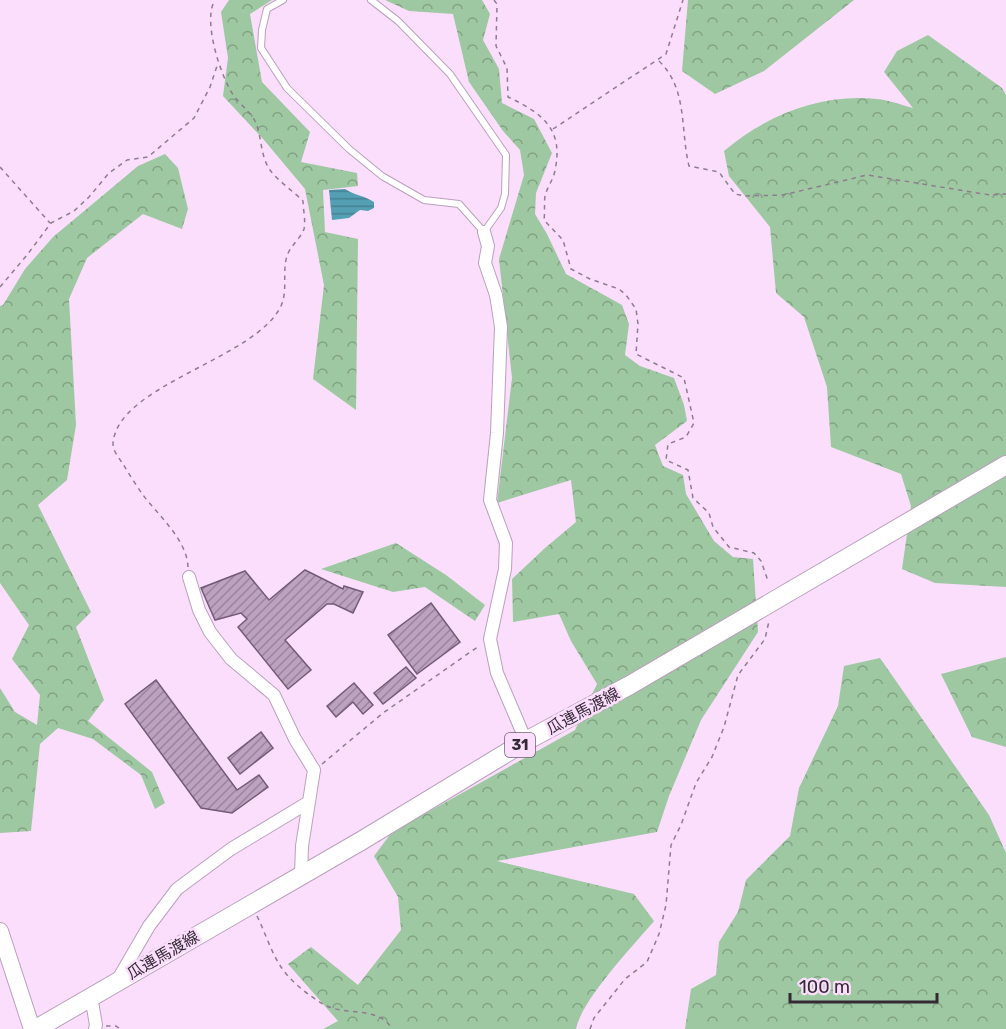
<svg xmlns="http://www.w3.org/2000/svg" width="1006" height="1029" font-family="Rubik,'Noto Sans JP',sans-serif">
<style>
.forest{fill:url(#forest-crowns)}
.water{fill:url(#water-rules)}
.building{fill:url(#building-hatch);stroke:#735b75;stroke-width:1.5}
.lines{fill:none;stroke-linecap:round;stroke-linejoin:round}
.service-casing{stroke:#baa0bd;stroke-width:8}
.minor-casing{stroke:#baa0bd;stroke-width:14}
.secondary-casing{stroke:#baa0bd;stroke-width:18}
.primary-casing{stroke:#baa0bd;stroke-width:20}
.path{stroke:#8e7c90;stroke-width:1.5;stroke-dasharray:4.5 4.5;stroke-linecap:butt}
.service{stroke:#fff;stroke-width:6}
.minor{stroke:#fff;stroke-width:12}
.secondary{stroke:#fff;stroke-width:16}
.primary{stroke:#fff;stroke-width:18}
.labels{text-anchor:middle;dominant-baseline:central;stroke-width:5;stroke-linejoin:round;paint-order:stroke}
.shield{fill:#fadefc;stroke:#6f5f71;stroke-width:1.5}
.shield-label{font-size:15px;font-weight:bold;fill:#342935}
.street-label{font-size:16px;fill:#342935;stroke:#fadefc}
</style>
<defs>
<pattern id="forest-crowns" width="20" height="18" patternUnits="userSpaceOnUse" patternTransform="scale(1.5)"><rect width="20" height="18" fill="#9ec8a1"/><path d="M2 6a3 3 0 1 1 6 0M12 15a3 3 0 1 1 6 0" fill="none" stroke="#82a284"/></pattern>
<pattern id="water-rules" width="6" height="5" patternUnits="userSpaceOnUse" patternTransform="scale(1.5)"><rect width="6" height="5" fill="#549fb3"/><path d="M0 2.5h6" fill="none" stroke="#468292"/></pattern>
<pattern id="building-hatch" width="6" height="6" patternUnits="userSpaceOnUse" patternTransform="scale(1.5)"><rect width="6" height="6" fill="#bca2bf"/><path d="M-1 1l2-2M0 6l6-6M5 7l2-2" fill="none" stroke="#9a849c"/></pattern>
</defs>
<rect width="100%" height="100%" fill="#fadefc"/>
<path class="forest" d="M 229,0 L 272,0 L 250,14 L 262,82 L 310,132 L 301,162 L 357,173 L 358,186 L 323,190 L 325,232 L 358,239 L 356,410 L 313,379 L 324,285 L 305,189 L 264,140 L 223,96 L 228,58 L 221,12 Z
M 385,0 L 482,0 L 490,14 L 483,40 L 499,69 L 502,103 L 534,119 L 552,153 L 536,193 L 535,214 L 547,234 L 566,274 L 622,305 L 629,324 L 625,355 L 640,366 L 674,378 L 684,405 L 687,421 L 655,445 L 663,466 L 683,475 L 686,494 L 714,541 L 733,557 L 753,559 L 758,632 L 701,720 L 669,796 L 657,832 L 497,861 L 634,894 L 654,921 C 633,946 582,999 576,1029 L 323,1029 L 338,1021 L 288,964 L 311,947 L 358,985 L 401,930 L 398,897 L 374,856 L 392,832 L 575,730 L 597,684 L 571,641 L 559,614 L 513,622 L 512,579 L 545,548 L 576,522 L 571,480 L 497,503 L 512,378 L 499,259 L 524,175 L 520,150 L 503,131 L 469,82 L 453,14 L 409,11 Z
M 688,0 L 854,0 L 764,71 L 715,94 L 682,71 Z
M 928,35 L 1002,88 L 1006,95 L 1006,587 L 935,583 L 902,569 L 911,506 L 901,474 L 831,447 L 827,387 L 804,317 L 776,293 L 770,227 L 729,176 L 724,151 C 766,115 822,93 877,99 C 889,100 901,105 913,108 L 884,72 L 897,51 Z
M 165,154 L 178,168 L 188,209 L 182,229 L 143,214 L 87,258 L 69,299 L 76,425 L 67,480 L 38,505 L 91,612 L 76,627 L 104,700 L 88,721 L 152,772 L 165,803 L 155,809 L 141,775 L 93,739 L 58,728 L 40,744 L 31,831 L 0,833 L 0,688 L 15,712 L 37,725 L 40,695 L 12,659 L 29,625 L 0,583 L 0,306 L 3,305 L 25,269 L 53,237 L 138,166 Z
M 396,543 L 446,575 L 485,605 L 475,621 L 425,587 L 393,592 L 321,569 Z
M 1006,657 L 1006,747 L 972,737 L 941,674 Z
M 880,658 L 989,815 L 1006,853 L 1006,1029 L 685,1029 L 691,989 L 716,975 L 719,942 L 738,912 L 746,880 L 790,836 L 799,788 L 838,706 L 844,666 Z"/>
<path class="water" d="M 345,189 C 354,195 365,196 374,202 L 374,208 L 368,211 L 360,210 L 349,218 L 332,220 L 329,190 Z"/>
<path class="building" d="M 305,570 L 343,589 L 344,586 L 363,592 L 353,613 L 334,604 L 327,604 L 285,640 L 311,670 L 288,689 L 238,627 L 247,619 L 241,613 L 215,620 L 201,588 L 245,571 L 269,600 Z
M 431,603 L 460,642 L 417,674 L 388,635 Z
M 406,667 L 416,678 L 383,704 L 374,693 Z
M 156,680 L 237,790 L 259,775 L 268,787 L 232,813 L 201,808 L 125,704 Z
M 354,683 L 373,705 L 363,714 L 353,702 L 336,717 L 327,706 Z
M 261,732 L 273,748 L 240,774 L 228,758 Z"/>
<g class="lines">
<g class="service-casing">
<path id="service" d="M 283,0 L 267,9 L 262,30 L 261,48 L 287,88 L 349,149 L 382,176 L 424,200 L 459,204 L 484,232 L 501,208 L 505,194 L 506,155 L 450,74 L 398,21 L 371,0"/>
</g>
<g class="minor-casing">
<path id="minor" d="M 484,232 L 488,246 L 485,263 L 496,295 L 501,327 L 497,433 L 490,500 L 506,543 L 505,569 L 490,639 L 497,673 L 526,741
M 189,577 L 199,610 L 210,632 L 231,659 L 274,695 L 295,739 L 314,770 L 302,846 L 301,874
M 117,981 L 149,926 L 177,889 L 231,849 L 309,802
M 91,996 L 96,1025 L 95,1029"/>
</g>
<g class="secondary-casing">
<path id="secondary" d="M 0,931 L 32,1029"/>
</g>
<g class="primary-casing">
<path id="primary" d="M 36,1029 L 361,841 L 526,741 L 630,685 L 1006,465"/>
</g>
<path class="path" d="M 494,0 L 497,4 L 496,46 L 507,68 L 508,97 C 542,113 564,129 555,170 C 554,179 547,187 545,196 C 544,204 545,212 544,220 L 563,240 L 571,269 L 590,279 L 619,289 L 626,295 L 636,309 L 638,324 L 636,354 L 684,378 L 694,423 L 686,437 L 668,444 L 666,460 L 688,470 L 693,498 L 709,513 L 713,527 L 729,547 L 754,553 L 761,561 L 768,581
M 659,61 C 688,89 680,129 689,166 L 719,172 L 735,194 L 744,196 L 783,195 L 867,175 L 990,195 L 1006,194
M 553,129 L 666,54 L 683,0
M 0,167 L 50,223
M 0,287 L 27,255 L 51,223 L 74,211 L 89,197 L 109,173 L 127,160 L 148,157 L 194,118 L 210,87 L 218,63
M 188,567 C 187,540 159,516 143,495 C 136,485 129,474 123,464 C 119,458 113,451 113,444 C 116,385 256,359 281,306 C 288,291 282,271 287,256 C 290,246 301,238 304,229 C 306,221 303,209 303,201 C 293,191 278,181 270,170 C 260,156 262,136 255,121 C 250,112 241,105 234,96 C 221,78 202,20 215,0
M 322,764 L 383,713 L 479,646
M 257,916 C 265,932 271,952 281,967 C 291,982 308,995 323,1004 C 344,1017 379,1005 392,1029
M 106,1026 L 116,1026 L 120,1029
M 590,1029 L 594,1018 L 625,979 L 647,962 L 659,934 L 666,905 L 671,845 L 681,825 L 696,783 L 712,757 L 724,727 L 738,675 L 765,639 L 769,621"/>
<use href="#service" class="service"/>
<use href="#minor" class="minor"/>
<use href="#secondary" class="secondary"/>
<use href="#primary" class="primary"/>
</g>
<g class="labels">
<rect class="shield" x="505" y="733" width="30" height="24" rx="4.5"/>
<g class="shield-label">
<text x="520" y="745">31</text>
</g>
<g class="street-label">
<text transform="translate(583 711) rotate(-28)">瓜連馬渡線</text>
<text transform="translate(163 955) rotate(-30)">瓜連馬渡線</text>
</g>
</g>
<path d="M790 993v9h147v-9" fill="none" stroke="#342935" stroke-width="3"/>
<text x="799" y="993" font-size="18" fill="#342935" stroke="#fadefc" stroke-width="4.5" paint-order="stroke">100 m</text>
</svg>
